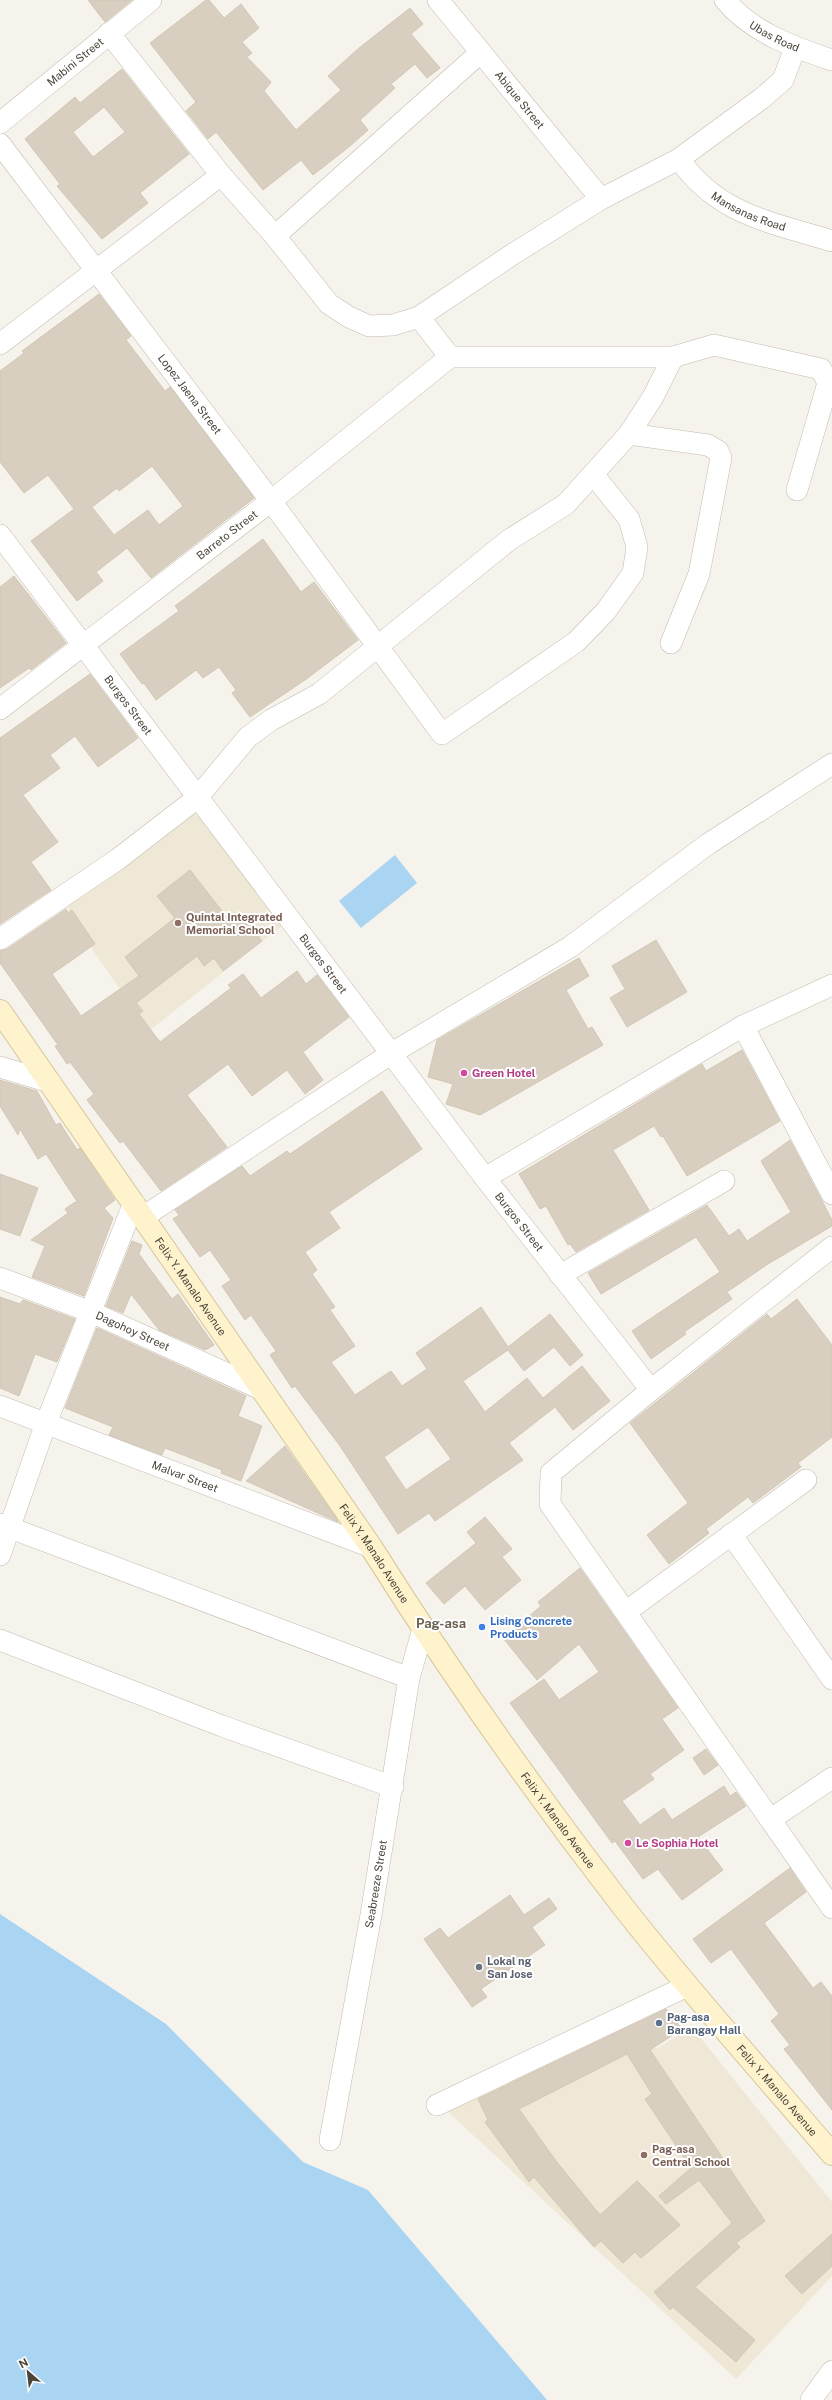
<svg xmlns="http://www.w3.org/2000/svg" width="832" height="2400" font-family="'Public Sans',sans-serif">
<style>
.education{fill:#efe8d6}
.water{fill:#a9d4f2}
.building{fill:#d8cfc1;stroke:#d3c7b4;fill-rule:evenodd}
.lines{fill:none;stroke-linecap:round;stroke-linejoin:round}
.street-casing{stroke:#c2bbae;stroke-width:22}
.secondary-casing{stroke:#d6c79b;stroke-width:24}
.street{stroke:#fff;stroke-width:21}
.secondary{stroke:#fff3cd;stroke-width:22}
.education-dot{fill:#8d6e63;stroke:#fff;stroke-width:1.5}
.hotel-dot{fill:#d1479c;stroke:#fff;stroke-width:1.5}
.shop-dot{fill:#3f7fe0;stroke:#fff;stroke-width:1.5}
.worship-dot{fill:#6b7280;stroke:#fff;stroke-width:1.5}
.service-dot{fill:#5c6f8a;stroke:#fff;stroke-width:1.5}
.labels{text-anchor:middle;dominant-baseline:central;stroke-width:4;stroke-linejoin:round;paint-order:stroke}
.street-label{font-size:11px;fill:#4b4439;stroke:#fff}
.education-label{font-size:11px;font-weight:bold;fill:#785e54;stroke:#fff;text-anchor:start}
.hotel-label{font-size:11px;font-weight:bold;fill:#b23c85;stroke:#fff;text-anchor:start}
.shop-label{font-size:11px;font-weight:bold;fill:#366cbe;stroke:#fff;text-anchor:start}
.worship-label{font-size:11px;font-weight:bold;fill:#5b616d;stroke:#fff;text-anchor:start}
.service-label{font-size:11px;font-weight:bold;fill:#4e5e75;stroke:#fff;text-anchor:start}
.quarter-label{font-size:13px;font-weight:bold;fill:#6e6250;stroke:#fff}
</style>
<rect width="100%" height="100%" fill="#f6f3ec"/>
<path class="education" d="M 195,814 L 203,819 L 283,925 L 149,1031 L 72,920 L 67,906 L 127,865 L 178,823 Z
M 633,2015 L 656,2049 L 692,2027 L 832,2202 L 832,2276 L 736,2379 L 444,2108 Z"/>
<path class="water" d="M 395,855 L 417,883 L 361,928 L 339,901 Z
M 0,1914 L 166,2024 L 303,2162 L 368,2190 L 547,2400 L 0,2400 Z"/>
<path class="building" d="M 88,0 L 132,0 L 105,22 Z
M 206,0 L 209,0 L 224,18 L 241,4 L 259,28 L 242,42 L 252,53 L 247,57 L 271,82 L 264,91 L 296,130 L 341,90 L 328,76 L 359,48 L 410,8 L 423,24 L 411,34 L 440,68 L 427,78 L 415,64 L 391,84 L 395,88 L 360,120 L 368,130 L 350,146 L 313,175 L 301,160 L 263,190 L 216,132 L 208,139 L 186,111 L 196,102 L 150,43 Z
M 122,69 L 189,154 L 140,193 L 148,203 L 102,239 L 57,186 L 60,184 L 25,139 L 75,97 L 80,103 ZM 104,107 L 125,132 L 93,157 L 73,132 Z
M 99,294 L 131,336 L 126,340 L 165,391 L 170,387 L 254,498 L 151,578 L 127,548 L 96,572 L 103,581 L 77,601 L 31,541 L 74,509 L 48,475 L 24,493 L 0,462 L 0,371 L 24,353 L 22,351 ZM 152,466 L 183,506 L 159,525 L 148,510 L 114,535 L 92,507 L 117,488 L 119,491 Z
M 263,539 L 301,592 L 314,582 L 358,640 L 305,680 L 250,717 L 232,693 L 236,690 L 219,667 L 203,678 L 196,670 L 156,700 L 144,683 L 142,684 L 120,654 L 179,611 L 175,606 Z
M 14,576 L 66,643 L 31,670 L 29,668 L 0,688 L 0,587 Z
M 90,674 L 138,738 L 98,767 L 75,736 L 50,755 L 60,768 L 23,795 L 58,842 L 31,862 L 51,890 L 0,924 L 0,738 Z
M 190,870 L 232,924 L 243,916 L 262,941 L 223,971 L 214,958 L 204,966 L 197,956 L 136,1003 L 143,1011 L 139,1014 L 160,1042 L 231,988 L 228,985 L 243,974 L 261,998 L 297,971 L 306,984 L 317,975 L 349,1017 L 303,1052 L 323,1080 L 305,1094 L 287,1070 L 252,1096 L 228,1064 L 187,1095 L 227,1147 L 161,1191 L 123,1141 L 120,1143 L 87,1100 L 94,1094 L 70,1062 L 67,1064 L 55,1046 L 58,1045 L 0,963 L 0,951 L 7,949 L 66,909 L 68,913 L 72,910 L 95,944 L 52,974 L 81,1016 L 139,976 L 125,957 L 175,918 L 157,896 Z
M 656,940 L 687,992 L 627,1027 L 610,998 L 625,989 L 612,966 Z
M 579,958 L 589,976 L 566,990 L 588,1029 L 592,1027 L 603,1045 L 480,1115 L 446,1104 L 453,1084 L 428,1077 L 437,1040 Z
M 742,1050 L 780,1121 L 687,1176 L 663,1136 L 661,1137 L 654,1126 L 613,1150 L 649,1210 L 576,1252 L 570,1244 L 568,1245 L 546,1206 L 540,1209 L 519,1174 L 702,1064 L 706,1071 Z
M 0,1080 L 37,1091 L 56,1125 L 60,1123 L 77,1150 L 80,1148 L 115,1200 L 104,1208 L 113,1218 L 84,1296 L 32,1277 L 45,1246 L 31,1240 L 68,1213 L 65,1209 L 75,1202 L 78,1203 L 46,1154 L 38,1159 L 20,1129 L 18,1135 L 0,1106 Z
M 382,1091 L 422,1149 L 329,1212 L 340,1228 L 305,1252 L 317,1270 L 312,1274 L 335,1307 L 330,1310 L 355,1346 L 331,1362 L 355,1395 L 391,1371 L 402,1386 L 427,1369 L 416,1353 L 481,1307 L 508,1347 L 550,1314 L 583,1355 L 570,1366 L 554,1347 L 524,1371 L 508,1350 L 463,1381 L 485,1412 L 527,1378 L 543,1398 L 582,1366 L 610,1401 L 573,1430 L 555,1407 L 509,1443 L 523,1460 L 435,1521 L 429,1513 L 398,1534 L 340,1446 L 295,1386 L 292,1388 L 270,1355 L 276,1351 L 251,1315 L 245,1320 L 222,1286 L 231,1280 L 210,1250 L 200,1257 L 173,1219 L 179,1215 L 175,1210 L 242,1166 L 250,1176 L 287,1151 L 290,1154 ZM 428,1427 L 451,1459 L 406,1490 L 384,1457 Z
M 790,1140 L 832,1220 L 832,1226 L 768,1264 L 727,1292 L 732,1299 L 684,1332 L 686,1334 L 651,1359 L 632,1331 L 720,1272 L 696,1237 L 601,1294 L 588,1273 L 707,1205 L 729,1236 L 739,1229 L 747,1241 L 791,1212 L 761,1161 Z
M 0,1174 L 38,1188 L 20,1236 L 0,1229 Z
M 132,1241 L 142,1245 L 139,1254 L 172,1299 L 178,1294 L 214,1345 L 205,1350 L 159,1330 L 131,1294 L 123,1313 L 106,1306 Z
M 0,1297 L 20,1304 L 23,1300 L 75,1319 L 57,1362 L 35,1354 L 19,1396 L 0,1388 Z
M 797,1299 L 832,1345 L 832,1437 L 798,1463 L 801,1467 L 753,1503 L 748,1497 L 706,1529 L 709,1533 L 669,1564 L 647,1535 L 688,1503 L 630,1423 L 767,1314 L 771,1319 Z
M 97,1328 L 246,1396 L 238,1416 L 262,1426 L 241,1481 L 221,1473 L 222,1470 L 165,1448 L 162,1455 L 109,1435 L 113,1427 L 65,1408 Z
M 285,1446 L 336,1518 L 338,1522 L 246,1481 Z
M 485,1517 L 512,1549 L 502,1557 L 521,1580 L 485,1610 L 465,1586 L 444,1604 L 426,1583 L 476,1543 L 467,1532 Z
M 580,1568 L 678,1708 L 662,1719 L 684,1750 L 650,1774 L 654,1779 L 622,1801 L 640,1825 L 664,1808 L 672,1820 L 724,1786 L 730,1796 L 736,1792 L 746,1806 L 698,1837 L 723,1870 L 682,1900 L 658,1869 L 643,1879 L 615,1841 L 612,1843 L 510,1703 L 544,1679 L 559,1700 L 599,1672 L 579,1644 L 537,1680 L 503,1638 L 541,1606 L 538,1602 Z
M 706,1749 L 718,1765 L 704,1775 L 693,1758 Z
M 790,1868 L 806,1892 L 764,1923 L 813,1988 L 821,1982 L 832,1996 L 832,2110 L 784,2049 L 790,2045 L 771,2021 L 779,2014 L 731,1949 L 711,1963 L 693,1939 Z
M 510,1895 L 524,1915 L 549,1898 L 557,1909 L 532,1927 L 545,1945 L 481,1989 L 487,1997 L 472,2007 L 424,1939 L 440,1928 L 448,1938 Z
M 666,2009 L 682,2029 L 650,2050 L 765,2221 L 736,2243 L 740,2247 L 695,2287 L 755,2340 L 736,2362 L 673,2307 L 670,2310 L 654,2292 L 732,2223 L 699,2180 L 666,2204 L 659,2196 L 691,2168 L 645,2099 L 652,2094 L 627,2054 L 519,2109 L 556,2161 L 600,2215 L 637,2181 L 680,2225 L 641,2258 L 635,2252 L 623,2263 L 601,2241 L 594,2247 L 534,2177 L 529,2182 L 485,2122 L 488,2120 L 478,2099 Z
M 832,2234 L 832,2266 L 802,2294 L 785,2276 Z"/>
<g class="lines">
<g class="street-casing">
<g id="street">
<path id="s1" d="M 438,0 L 601,199"/>
<path id="s2" d="M 725,0 C 751,32 795,48 832,60"/>
<path d="M 109,33 L 221,175 L 275,236 L 329,304 L 349,317 L 369,326 L 393,325 L 419,317 L 513,254 L 601,199 L 679,159 L 761,99 L 783,80 L 795,48"/>
<path id="s3" d="M 0,123 L 151,0"/>
<path id="s4" d="M 0,144 L 271,501 L 442,734 L 576,642 L 606,611 L 633,573 L 637,547 L 629,519 L 593,474"/>
<path id="s5" d="M 679,159 C 718,215 771,222 832,241"/>
<path d="M 275,236 L 481,52"/>
<path d="M 419,317 L 450,357"/>
<path d="M 0,344 L 221,175"/>
<path d="M 450,357 L 673,357 L 714,345 L 821,369 L 828,383 L 797,490"/>
<path d="M 629,434 L 708,445 L 718,451 L 721,458 L 699,574 L 671,643"/>
<path id="s6" d="M 0,535 L 485,1178 L 651,1390"/>
<path id="s7" d="M 0,709 L 271,501 L 450,357"/>
<path d="M 0,939 L 118,859 L 197,798 L 248,737 L 271,720 L 319,694 L 509,540 L 566,504 L 629,434 L 653,397 L 673,357"/>
<path d="M 743,1026 L 832,1194"/>
<path d="M 0,1067 L 50,1082"/>
<path d="M 485,1178 L 743,1026 L 832,985"/>
<path d="M 143,1217 L 392,1053 L 570,947 L 708,844 L 832,764"/>
<path d="M 832,1247 L 651,1390 L 551,1473 L 550,1504 L 832,1908"/>
<path d="M 560,1275 L 724,1181"/>
<path id="s8" d="M 0,1278 L 91,1312 L 263,1390"/>
<path id="s9" d="M 0,1406 L 371,1547"/>
<path d="M 0,1524 L 409,1678"/>
<path d="M 731,1534 L 832,1679"/>
<path d="M 0,1555 L 46,1423 L 134,1203"/>
<path d="M 627,1611 L 806,1480"/>
<path d="M 0,1640 L 222,1726 L 393,1787"/>
<path d="M 771,1819 L 832,1778"/>
<path d="M 437,2105 L 687,1986"/>
<path id="s10" d="M 330,2140 L 371,1915 L 409,1678 L 423,1629"/>
<path d="M 811,2400 L 832,2371"/>
</g>
</g>
<g class="secondary-casing">
<g id="secondary">
<path id="s11" d="M 0,1011 L 371,1547 C 449,1671 534,1792 624,1908 C 690,1992 762,2072 832,2154"/>
</g>
</g>
<use href="#street" class="street"/>
<use href="#secondary" class="secondary"/>
</g>
<g class="education-dot">
<circle cx="178" cy="923" r="4"/>
<circle cx="644" cy="2155" r="4"/>
</g>
<g class="hotel-dot">
<circle cx="464" cy="1073" r="4"/>
<circle cx="628" cy="1843" r="4"/>
</g>
<circle class="shop-dot" cx="482" cy="1627" r="4"/>
<circle class="worship-dot" cx="479" cy="1967" r="4"/>
<circle class="service-dot" cx="659" cy="2023" r="4"/>
<g class="labels">
<g class="street-label">
<text stroke="none"><textPath href="#s2" startOffset="62">Ubas Road</textPath></text>
<text stroke="none"><textPath href="#s3" startOffset="97">Mabini Street</textPath></text>
<text stroke="none"><textPath href="#s1" startOffset="129">Abique Street</textPath></text>
<text stroke="none"><textPath href="#s5" startOffset="89">Mansanas Road</textPath></text>
<text stroke="none"><textPath href="#s4" startOffset="314">Lopez Jaena Street</textPath></text>
<text stroke="none"><textPath href="#s7" startOffset="286">Barreto Street</textPath></text>
<text stroke="none"><textPath href="#s6" startOffset="213">Burgos Street</textPath></text>
<text stroke="none"><textPath href="#s6" startOffset="537">Burgos Street</textPath></text>
<text stroke="none"><textPath href="#s6" startOffset="861">Burgos Street</textPath></text>
<text stroke="none"><textPath href="#s11" startOffset="335">Felix Y. Manalo Avenue</textPath></text>
<text stroke="none"><textPath href="#s8" startOffset="143">Dagohoy Street</textPath></text>
<text stroke="none"><textPath href="#s9" startOffset="198">Malvar Street</textPath></text>
<text stroke="none"><textPath href="#s11" startOffset="659">Felix Y. Manalo Avenue</textPath></text>
<text stroke="none"><textPath href="#s11" startOffset="983">Felix Y. Manalo Avenue</textPath></text>
<text stroke="none"><textPath href="#s10" startOffset="260">Seabreeze Street</textPath></text>
<text stroke="none"><textPath href="#s11" startOffset="1331">Felix Y. Manalo Avenue</textPath></text>
</g>
<g class="education-label">
<text x="186" y="917">Quintal Integrated<tspan x="186" dy="13">Memorial School</tspan></text>
<text x="652" y="2149">Pag-asa<tspan x="652" dy="13">Central School</tspan></text>
</g>
<g class="hotel-label">
<text x="472" y="1073">Green Hotel</text>
<text x="636" y="1843">Le Sophia Hotel</text>
</g>
<g class="shop-label">
<text x="490" y="1621">Lising Concrete<tspan x="490" dy="13">Products</tspan></text>
</g>
<g class="worship-label">
<text x="487" y="1961">Lokal ng<tspan x="487" dy="13">San Jose</tspan></text>
</g>
<g class="service-label">
<text x="667" y="2017">Pag-asa<tspan x="667" dy="13">Barangay Hall</tspan></text>
</g>
<g class="quarter-label">
<text x="441" y="1623">Pag-asa</text>
</g>
</g>
<g transform="translate(28 2372) rotate(332)" stroke="#ffffff" stroke-width="3" paint-order="stroke">
<path d="M0-3L7 15L0 10L-7 15Z" fill="#4b4439"/>
<text y="-6" font-size="11" font-weight="bold" text-anchor="middle" fill="#4b4439">N</text>
</g>
</svg>
